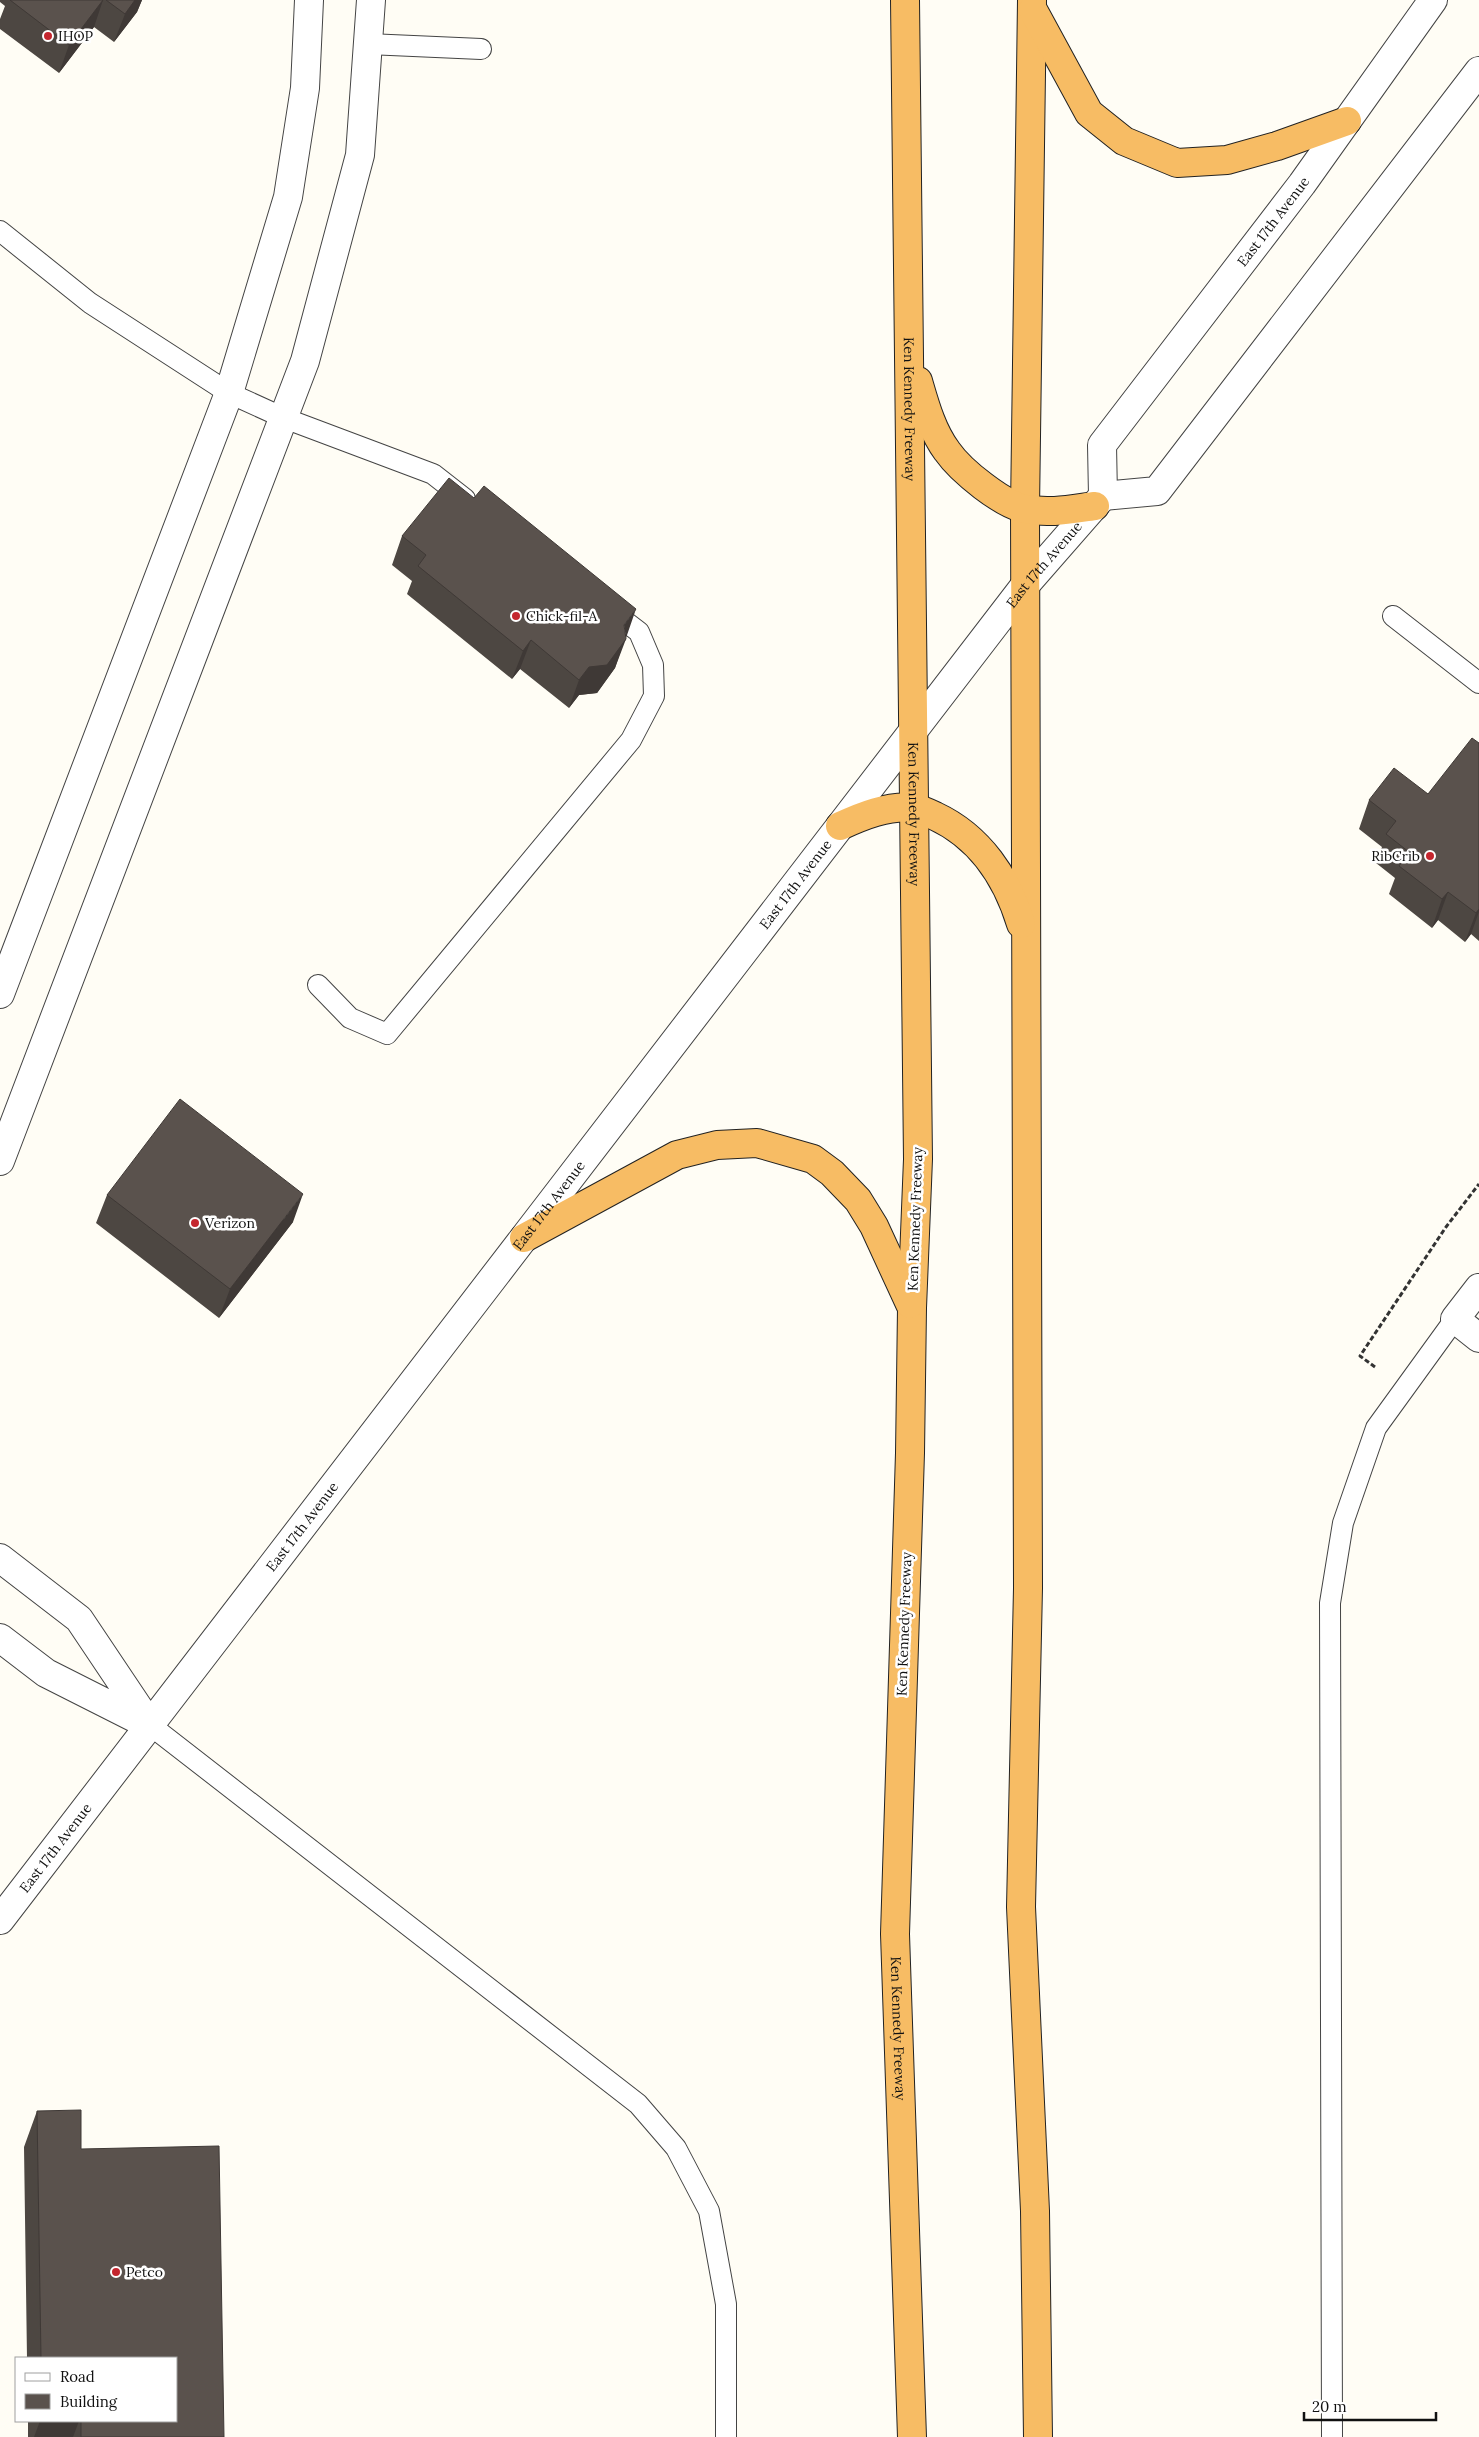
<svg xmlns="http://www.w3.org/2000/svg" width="1479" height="2437" font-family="Lora,serif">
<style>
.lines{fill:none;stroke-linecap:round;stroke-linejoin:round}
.service-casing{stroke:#444;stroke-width:22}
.minor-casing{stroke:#444;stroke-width:30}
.tertiary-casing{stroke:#444;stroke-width:30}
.trunk-casing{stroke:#222;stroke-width:30}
.path{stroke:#333;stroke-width:3;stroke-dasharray:5 2.5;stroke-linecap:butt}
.service{stroke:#fff;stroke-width:20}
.minor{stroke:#fff;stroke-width:28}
.tertiary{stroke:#fff;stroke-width:28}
.trunk{stroke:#f7bc64;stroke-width:28}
.wall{fill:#4d4742}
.shaded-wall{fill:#3f3936}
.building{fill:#5a524d;stroke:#3f3936}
.poi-dot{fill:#c4262e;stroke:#fff;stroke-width:2}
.labels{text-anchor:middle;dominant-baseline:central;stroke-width:5;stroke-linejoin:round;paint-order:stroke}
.poi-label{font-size:14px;fill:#111;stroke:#fff;text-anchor:start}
.street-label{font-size:14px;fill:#111;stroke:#fff}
</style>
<rect width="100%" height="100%" fill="#fffdf5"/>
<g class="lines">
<g class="service-casing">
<path id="service" d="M 368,44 L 481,49
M 0,231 L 90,303 L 229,393 L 284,418 L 433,474 L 465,499
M 1393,616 L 1479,683
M 318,985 L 350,1018 L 387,1034 L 631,740 L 654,696 L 653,665 L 639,632 L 609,609
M 150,1725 L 638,2104 L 676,2148 L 709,2211 L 726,2304 L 726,2437
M 1332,2437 L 1330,1603 L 1343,1523 L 1376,1428 L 1455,1319"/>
</g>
<g class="minor-casing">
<path id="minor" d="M 0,994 L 229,393 L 288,197 L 305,88 L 309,0
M 0,1161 L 305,361 L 360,155 L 371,0
M 1479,1288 L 1455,1319 L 1479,1338
M 0,1558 L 79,1619 L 150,1725
M 0,1638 L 46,1673 L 149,1725"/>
</g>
<g class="tertiary-casing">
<g id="tertiary">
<path d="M 1103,496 L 1157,491 L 1479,71"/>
<path id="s1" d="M 0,1920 L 1026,584 L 1103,496 L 1102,445 L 1302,184 L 1433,0"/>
</g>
</g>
<g class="trunk-casing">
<g id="trunk">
<path id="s2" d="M 905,0 L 918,1159 L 912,1308 L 910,1453 L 895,1934 L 912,2437"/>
<path d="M 1032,0 L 1025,509 L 1028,1588 L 1021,1907 L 1035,2211 L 1038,2437"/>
<path d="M 1033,10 L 1089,113 L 1124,141 L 1177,163 L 1227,160 L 1277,146 L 1347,121"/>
<path d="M 918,381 C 925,405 932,431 947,451 C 961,471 1003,505 1026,509 C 1049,514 1072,509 1095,506"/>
<path d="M 840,826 C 862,816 888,805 914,808 C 921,809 929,813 935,816 C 980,837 1007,878 1021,924"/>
<path d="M 524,1238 L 677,1155 L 717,1145 L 757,1143 L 813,1159 L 832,1173 L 858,1200 L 874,1226 L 910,1304"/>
</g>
</g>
<path class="path" d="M 1375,1367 L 1360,1356 L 1446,1227 L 1479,1184"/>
<use href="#service" class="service"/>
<use href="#minor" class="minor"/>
<use href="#tertiary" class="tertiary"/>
<use href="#trunk" class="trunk"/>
</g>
<path class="wall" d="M 0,0 L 142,0 L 137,12 L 114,42 L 94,27 L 59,73 L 0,29 L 0,19 L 5,6 L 0,2 Z
M 474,498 L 625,638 L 615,668 L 597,693 L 579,695 L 569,708 L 520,669 L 512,679 L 407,594 L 412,581 L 392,565 L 402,536 Z
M 1479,743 L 1479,941 L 1471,934 L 1465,942 L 1438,920 L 1432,928 L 1389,894 L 1395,878 L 1376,863 L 1382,847 L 1359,829 L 1369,800 L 1428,794 Z
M 107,1195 L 293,1222 L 219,1318 L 96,1223 Z
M 37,2111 L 81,2149 L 224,2437 L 28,2437 L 28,2421 L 176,2421 L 176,2358 L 27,2358 L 24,2147 Z"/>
<path class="shaded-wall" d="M 103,0 L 94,27 L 59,73 L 69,45 Z
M 135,0 L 142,0 L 137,12 L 114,42 L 125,14 Z
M 636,609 L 626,638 L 624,625 Z
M 626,639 L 615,668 L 597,693 L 579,695 L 569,708 L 579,680 L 589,667 Z
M 531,640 L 520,669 L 512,679 L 523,651 Z
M 1448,892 L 1438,920 L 1432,928 L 1442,899 Z
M 1479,909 L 1479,912 L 1471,934 L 1465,942 L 1476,913 Z
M 303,1194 L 293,1222 L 219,1318 L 230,1289 Z
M 40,2421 L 79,2421 L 73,2437 L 34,2437 Z"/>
<path class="building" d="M 10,0 L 103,0 L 69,45 Z
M 106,0 L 135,0 L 125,14 Z
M 449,478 L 474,498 L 484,486 L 636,609 L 624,625 L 626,639 L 607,665 L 589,667 L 579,680 L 531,640 L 523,651 L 418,566 L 426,555 L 402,536 Z
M 1472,738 L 1479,743 L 1479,909 L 1476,913 L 1448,892 L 1442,899 L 1399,866 L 1409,852 L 1386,834 L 1396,821 L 1369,800 L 1394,768 L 1428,794 Z
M 180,1099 L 303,1194 L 230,1289 L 107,1195 Z
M 81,2110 L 81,2149 L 219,2146 L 224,2437 L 81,2437 L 81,2421 L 176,2421 L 176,2358 L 41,2358 L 37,2111 Z"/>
<g class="poi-dot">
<circle cx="48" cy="36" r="5"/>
<circle cx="516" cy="616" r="5"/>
<circle cx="1430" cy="856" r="5"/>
<circle cx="195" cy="1223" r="5"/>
<circle cx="116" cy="2272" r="5"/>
</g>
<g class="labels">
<g class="poi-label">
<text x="58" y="36">IHOP</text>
<text x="526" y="616">Chick-fil-A</text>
<text x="1420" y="856" text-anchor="end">RibCrib</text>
<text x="205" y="1223">Verizon</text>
<text x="126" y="2272">Petco</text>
</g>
<g class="street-label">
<text stroke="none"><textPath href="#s1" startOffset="2134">East 17th Avenue</textPath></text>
<text stroke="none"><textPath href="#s2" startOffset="409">Ken Kennedy Freeway</textPath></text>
<text stroke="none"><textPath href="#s1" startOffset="1711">East 17th Avenue</textPath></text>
<text stroke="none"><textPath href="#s2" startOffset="814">Ken Kennedy Freeway</textPath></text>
<text stroke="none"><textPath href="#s1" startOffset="1306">East 17th Avenue</textPath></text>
<text stroke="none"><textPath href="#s1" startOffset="901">East 17th Avenue</textPath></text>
<text transform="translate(915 1219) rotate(-88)">Ken Kennedy Freeway</text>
<text stroke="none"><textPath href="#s1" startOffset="496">East 17th Avenue</textPath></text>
<text transform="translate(904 1624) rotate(-88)">Ken Kennedy Freeway</text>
<text stroke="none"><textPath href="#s1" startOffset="91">East 17th Avenue</textPath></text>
<text stroke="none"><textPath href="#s2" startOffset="2029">Ken Kennedy Freeway</textPath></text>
</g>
</g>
<rect x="15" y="2357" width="162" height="65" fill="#ffffff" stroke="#a0a0a0"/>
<rect x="25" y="2373" width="25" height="8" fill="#ffffff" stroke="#a0a0a0"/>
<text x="60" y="2382" font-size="15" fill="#111111">Road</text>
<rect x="25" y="2394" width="25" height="15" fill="#5a524d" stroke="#a0a0a0"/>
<text x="60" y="2407" font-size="15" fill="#111111">Building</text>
<path d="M1304 2412v8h132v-8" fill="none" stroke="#111111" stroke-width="2.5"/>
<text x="1312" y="2412" font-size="15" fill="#111111" stroke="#ffffff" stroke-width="4" paint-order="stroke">20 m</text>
</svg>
